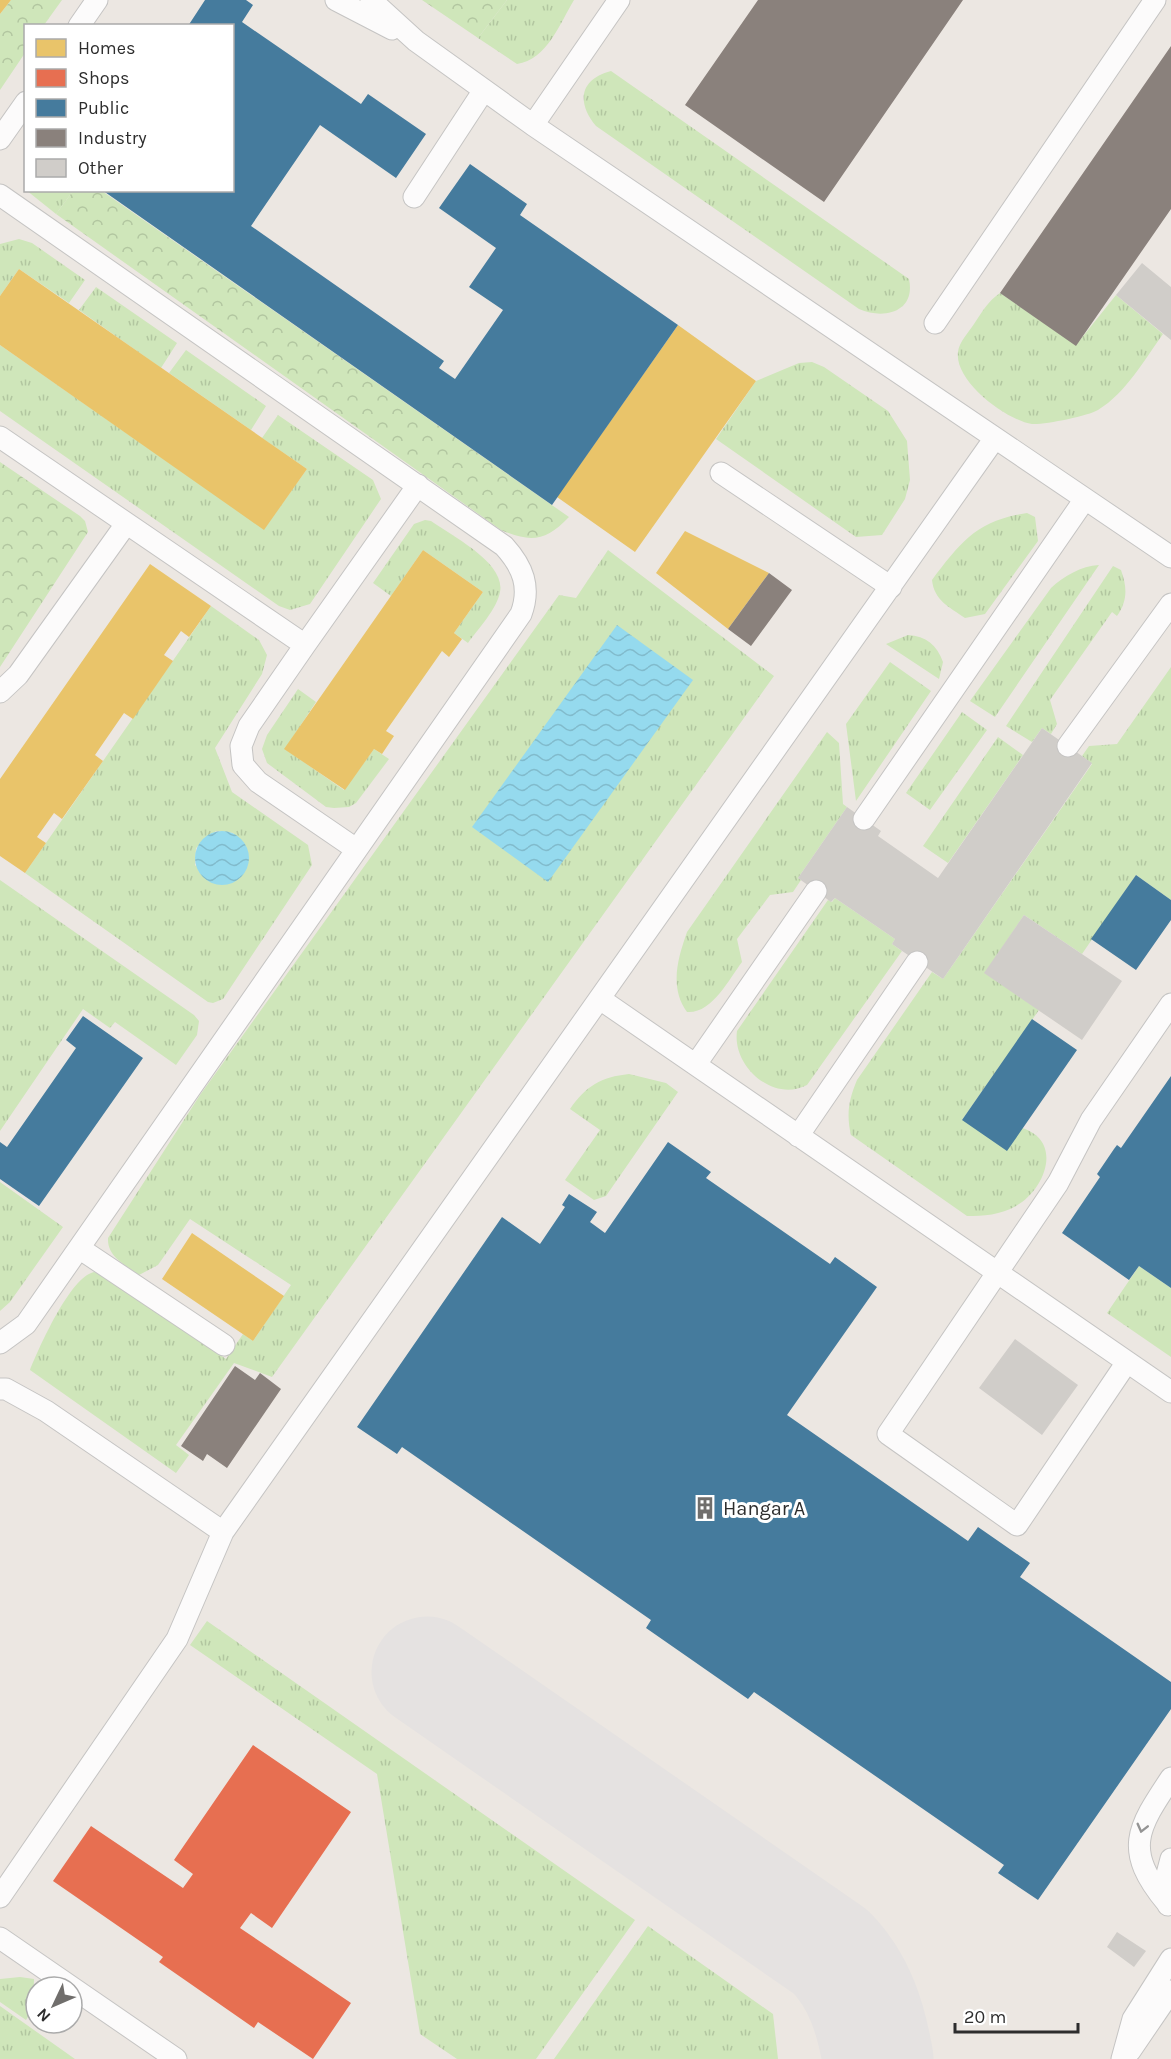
<svg xmlns="http://www.w3.org/2000/svg" width="1171" height="2059" font-family="Karla,sans-serif">
<style>
.grass{fill:url(#grass-tufts);fill-rule:evenodd}
.forest{fill:url(#forest-crowns)}
.water{fill:url(#water-waves)}
.homes{fill:#e9c46a}
.shops{fill:#e76f51}
.public{fill:#457b9d}
.industry{fill:#8a817c}
.lines{fill:none;stroke-linecap:round;stroke-linejoin:round}
.taxiway{stroke:#e5e2e1;stroke-width:111}
.building{fill:#d0cdc9}
.lane-casing{stroke:#c5c4c3;stroke-width:23}
.lane{stroke:#fcfbfb;stroke-width:21}
.oneway{stroke:#949494}
.labels{text-anchor:middle;dominant-baseline:central;stroke-width:6;stroke-linejoin:round;paint-order:stroke}
.poi-label{font-size:20px;fill:#2d2d2d;stroke:#fff;text-anchor:start}
</style>
<defs>
<pattern id="grass-tufts" width="24" height="20" patternUnits="userSpaceOnUse" patternTransform="scale(1.5)"><rect width="24" height="20" fill="#cfe6ba"/><path d="M3 7l-1-3M5 7V3M7 7l1-3M15 17l-1-3M17 17v-4M19 17l1-3" fill="none" stroke="#b2c6a0"/></pattern>
<pattern id="forest-crowns" width="20" height="18" patternUnits="userSpaceOnUse" patternTransform="scale(1.5)"><rect width="20" height="18" fill="#cfe6ba"/><path d="M2 6a3 3 0 1 1 6 0M12 15a3 3 0 1 1 6 0" fill="none" stroke="#b2c6a0"/></pattern>
<pattern id="water-waves" width="16" height="10" patternUnits="userSpaceOnUse" patternTransform="scale(1.5)"><rect width="16" height="10" fill="#95daee"/><path d="M0 5q4-4 8 0t8 0" fill="none" stroke="#81bbcc"/></pattern>
</defs>
<rect width="100%" height="100%" fill="#ece7e2"/>
<path class="grass" d="M 507,0 L 574,0 C 560,23 547,60 517,64 L 478,38 Z
M 611,71 L 909,279 C 916,312 884,320 859,309 L 596,126 C 576,102 580,79 611,71 Z
M 26,190 L 73,190 L 73,191 L 56,214 Z
M 19,239 L 32,243 L 85,280 L 69,303 L 19,269 L 0,296 L 0,244 Z
M 96,287 L 177,343 L 161,368 L 79,310 Z
M 1000,293 L 1076,345 L 1116,295 L 1163,334 C 1145,359 1126,393 1098,410 C 1088,416 1044,425 1032,424 C 1006,420 954,381 958,352 C 959,342 969,332 974,324 C 982,312 988,301 1000,293 Z
M 0,345 L 264,529 L 307,469 L 262,438 L 278,415 L 373,480 L 381,499 L 310,604 L 290,610 L 279,606 L 0,411 Z
M 186,350 L 266,406 L 251,430 L 169,373 Z
M 812,362 L 824,367 L 888,411 L 907,441 L 910,480 L 905,499 L 882,535 L 856,537 L 716,439 L 756,381 L 799,363 Z
M 1027,513 L 1035,517 L 1038,541 L 985,614 L 965,618 C 949,607 934,600 932,580 C 961,542 976,521 1027,513 Z
M 425,520 L 431,521 C 452,536 506,563 500,592 C 497,609 478,629 468,643 L 454,633 L 483,592 L 423,550 L 391,596 L 373,583 L 414,524 Z
M 608,550 L 774,676 L 272,1377 L 234,1363 L 176,1445 L 189,1455 L 176,1473 L 30,1370 C 39,1348 70,1277 94,1272 L 105,1276 L 226,1359 L 243,1334 L 253,1341 L 291,1285 L 190,1219 L 158,1265 L 139,1275 C 126,1265 107,1257 108,1238 L 200,1095 L 559,595 L 576,598 Z
M 1099,565 L 995,717 L 970,701 L 1051,588 C 1064,576 1081,566 1099,565 Z
M 1113,566 L 1121,570 C 1127,587 1128,600 1117,616 L 1112,612 L 1050,700 L 1057,724 L 1051,734 L 1042,728 L 1032,742 L 1006,726 Z
M 211,606 L 259,640 L 267,655 L 262,674 L 215,748 L 232,792 L 308,845 L 312,865 L 223,999 L 213,1003 L 208,1002 L 25,873 ZM 216,831 L 234,833 L 195,866 L 196,848 Z
M 908,635 C 926,636 937,645 943,662 L 939,679 L 886,644 Z
M 890,662 L 931,691 L 856,801 L 846,724 Z
M 1171,667 L 1171,900 L 1136,875 L 1082,954 L 1024,915 L 985,973 L 1039,1010 L 962,1120 C 981,1122 1004,1122 1022,1128 C 1064,1141 1045,1190 1016,1206 C 1001,1215 983,1216 967,1216 L 851,1135 C 846,1114 849,1099 857,1080 L 932,972 L 943,979 L 1092,764 L 1082,756 L 1089,746 L 1117,744 Z
M 298,689 L 316,702 L 285,749 L 344,790 L 374,749 L 389,759 L 356,803 L 349,807 L 334,808 L 326,807 L 267,763 L 262,749 L 267,735 Z
M 962,712 L 987,730 L 930,810 L 906,793 Z
M 827,732 L 839,743 L 843,804 L 847,807 L 798,878 L 801,880 L 793,892 L 770,895 L 737,939 L 742,962 C 729,979 712,1014 687,1012 C 669,987 678,958 687,932 Z
M 998,737 L 1023,755 L 948,863 L 923,846 Z
M 0,880 L 194,1015 L 199,1021 L 197,1035 L 176,1065 L 115,1022 L 110,1028 L 83,1009 L 0,1131 Z
M 835,898 L 895,939 L 892,944 L 902,951 L 807,1085 C 773,1103 732,1066 737,1031 L 828,900 L 832,902 Z
M 629,1074 L 666,1083 L 678,1092 L 606,1196 L 594,1200 L 565,1180 L 600,1130 L 570,1109 C 586,1086 601,1077 629,1074 Z
M 0,1182 L 63,1227 L 10,1302 L 0,1311 Z
M 1139,1266 L 1171,1288 L 1171,1357 L 1107,1313 Z
M 207,1621 L 635,1920 L 536,2059 L 457,2059 L 420,2034 L 377,1774 L 190,1645 Z
M 648,1926 L 773,2014 L 778,2059 L 554,2059 Z
M 20,1977 L 34,1979 L 33,2009 L 26,2020 L 0,2002 L 0,1979 Z
M 0,2006 L 75,2059 L 0,2059 Z"/>
<path class="forest" d="M 11,0 L 62,0 L 44,25 L 26,26 L 25,53 L 0,90 L 0,14 Z
M 422,0 L 507,0 L 478,38 Z
M 73,191 L 102,191 L 569,517 C 546,541 531,543 501,530 L 56,214 Z
M 0,462 L 80,516 L 85,521 L 88,532 L 0,667 Z"/>
<path class="water" d="M 617,625 L 693,680 L 548,882 L 472,827 Z
M195 858a27 27 0 1 1 54 0a27 27 0 1 1-54 0Z"/>
<path class="homes" d="M 0,0 L 11,0 L 0,14 Z
M 19,269 L 307,469 L 264,530 L 0,345 L 0,296 Z
M 678,325 L 756,381 L 635,552 L 557,497 Z
M 685,531 L 769,573 L 728,629 L 656,573 Z
M 423,550 L 483,592 L 454,633 L 462,639 L 449,657 L 442,651 L 386,731 L 394,736 L 382,754 L 374,749 L 345,790 L 284,749 Z
M 150,564 L 211,606 L 189,637 L 181,631 L 164,655 L 173,661 L 133,719 L 124,713 L 95,755 L 103,761 L 62,819 L 54,813 L 37,837 L 46,843 L 25,873 L 0,856 L 0,779 Z
M 192,1233 L 284,1296 L 253,1341 L 162,1279 Z"/>
<path class="shops" d="M 253,1745 L 351,1812 L 272,1928 L 251,1913 L 240,1928 L 351,2003 L 313,2059 L 258,2022 L 254,2028 L 159,1962 L 163,1957 L 53,1881 L 91,1826 L 183,1888 L 193,1874 L 174,1860 Z"/>
<path class="public" d="M 205,0 L 246,0 L 253,5 L 242,22 L 361,104 L 368,94 L 426,134 L 396,178 L 320,125 L 251,226 L 444,361 L 439,368 L 455,379 L 503,310 L 469,287 L 496,248 L 439,208 L 470,164 L 527,204 L 520,215 L 678,325 L 552,505 L 102,190 L 232,190 L 232,26 L 188,26 Z
M 1136,875 L 1171,900 L 1171,920 L 1136,970 L 1091,939 Z
M 83,1016 L 143,1058 L 39,1206 L 0,1179 L 0,1142 L 7,1147 L 76,1048 L 66,1040 Z
M 1032,1019 L 1077,1050 L 1007,1151 L 962,1120 Z
M 1171,1076 L 1171,1288 L 1139,1266 L 1129,1280 L 1062,1233 L 1100,1177 L 1097,1174 L 1114,1149 L 1117,1145 L 1121,1148 Z
M 668,1142 L 711,1172 L 706,1178 L 830,1264 L 835,1257 L 877,1287 L 787,1415 L 968,1541 L 978,1527 L 1030,1563 L 1020,1577 L 1171,1682 L 1171,1709 L 1038,1900 L 998,1873 L 1004,1865 L 754,1692 L 748,1699 L 646,1628 L 651,1620 L 402,1447 L 397,1454 L 357,1427 L 502,1217 L 540,1244 L 565,1207 L 562,1205 L 569,1194 L 597,1212 L 590,1222 L 605,1233 Z"/>
<path class="industry" d="M 758,0 L 963,0 L 824,202 L 685,105 Z
M 1171,46 L 1171,209 L 1076,346 L 1000,293 Z
M 769,573 L 792,590 L 751,646 L 728,629 Z
M 235,1366 L 255,1380 L 260,1373 L 281,1389 L 227,1468 L 207,1454 L 203,1461 L 181,1446 Z"/>
<g class="lines">
<path class="taxiway" d="M 427,1672 L 831,1952 C 860,1982 871,2019 878,2059"/>
</g>
<path class="building" d="M 1142,263 L 1171,287 L 1171,340 L 1116,295 Z
M 1042,728 L 1092,763 L 943,979 L 892,944 L 895,939 L 835,898 L 831,902 L 798,878 L 847,807 L 881,831 L 878,836 L 938,878 Z
M 1024,915 L 1122,981 L 1082,1040 L 984,973 Z
M 1015,1339 L 1078,1385 L 1042,1435 L 979,1388 Z
M 1117,1932 L 1146,1951 L 1134,1967 L 1107,1947 Z"/>
<g class="lines">
<g class="lane-casing">
<path id="lane" d="M 336,0 L 392,29
M 371,0 L 416,41 L 533,125 L 1171,557
M 79,26 L 97,0
M 533,125 L 619,0
M 0,139 L 26,102
M 0,195 L 504,546 C 523,567 531,587 521,614 L 26,1324 L 0,1343
M 414,197 L 484,90
M 935,323 L 1155,0
M 0,437 L 305,645
M 721,473 L 891,587
M 0,692 L 18,675 L 126,524
M 1068,746 L 1171,604
M 864,819 L 1085,499
M 356,849 L 258,782 L 243,765 L 241,746 L 249,726 L 305,645 L 418,485
M 600,999 L 1171,1392
M 696,1064 L 816,891
M 798,1136 L 917,962
M 79,1248 L 224,1345
M 1127,1362 L 1017,1525 L 888,1434 L 1058,1183 L 1091,1120 L 1171,1004
M 0,1389 L 6,1389 L 46,1411 L 223,1532
M 0,1897 L 177,1639 L 223,1532 L 995,438
M 1167,1903 C 1123,1850 1137,1829 1171,1778
M 1168,1905 L 1166,1878 L 1171,1859
M 0,1938 L 176,2059
M 1130,2051 L 1171,1991
M 1122,2059 L 1133,2019 L 1171,1959"/>
</g>
<use href="#lane" class="lane"/>
</g>
<defs><path id="oneway-chevron" d="M-2-3.5L2.5 0L-2 3.5" fill="none" stroke-width="1.6" stroke-linecap="round" stroke-linejoin="round" transform="scale(1.5)"/></defs>
<use class="oneway" href="#oneway-chevron" transform="translate(1142 1828) rotate(104)"/>
<defs>
<g id="building-bare" transform="scale(1.8)"><path d="M-4-6H4V6H1V3H-1V6H-4ZM-2.5-4.3h1.7v1.8h-1.7ZM.8-4.3h1.7v1.8H.8ZM-2.5-1h1.7V.8h-1.7ZM.8-1h1.7V.8H.8Z" fill="#706e6c" stroke="#fff" stroke-width="2.5" paint-order="stroke"/></g>
</defs>
<g fill-rule="evenodd">
<use href="#building-bare" x="705" y="1508"/>
</g>
<g class="labels">
<g class="poi-label">
<text x="723" y="1508">Hangar A</text>
</g>
</g>
<rect x="24" y="24" width="210" height="168" fill="#ffffff" stroke="#ababab" stroke-width="1.5"/>
<rect x="36" y="39" width="30" height="18" fill="#e9c46a" stroke="#ababab" stroke-width="1.5"/>
<text x="78" y="54" font-size="18" fill="#2d2d2d">Homes</text>
<rect x="36" y="69" width="30" height="18" fill="#e76f51" stroke="#ababab" stroke-width="1.5"/>
<text x="78" y="84" font-size="18" fill="#2d2d2d">Shops</text>
<rect x="36" y="99" width="30" height="18" fill="#457b9d" stroke="#ababab" stroke-width="1.5"/>
<text x="78" y="114" font-size="18" fill="#2d2d2d">Public</text>
<rect x="36" y="129" width="30" height="18" fill="#8a817c" stroke="#ababab" stroke-width="1.5"/>
<text x="78" y="144" font-size="18" fill="#2d2d2d">Industry</text>
<rect x="36" y="159" width="30" height="18" fill="#d0cdc9" stroke="#ababab" stroke-width="1.5"/>
<text x="78" y="174" font-size="18" fill="#2d2d2d">Other</text>
<g transform="translate(54 2005) rotate(226)"><circle r="28" fill="#ffffff" stroke="#ababab" stroke-width="1.5"/>
<path d="M0-4.5L10 22L0 15L-10 22Z" fill="#706e6c"/>
<text y="-9" font-size="16" font-weight="bold" text-anchor="middle" fill="#2d2d2d">N</text>
</g>
<path d="M955 2023v9h123v-9" fill="none" stroke="#2d2d2d" stroke-width="3"/>
<text x="964" y="2023" font-size="18" fill="#2d2d2d" stroke="#ffffff" stroke-width="4.5" paint-order="stroke">20 m</text>
</svg>
